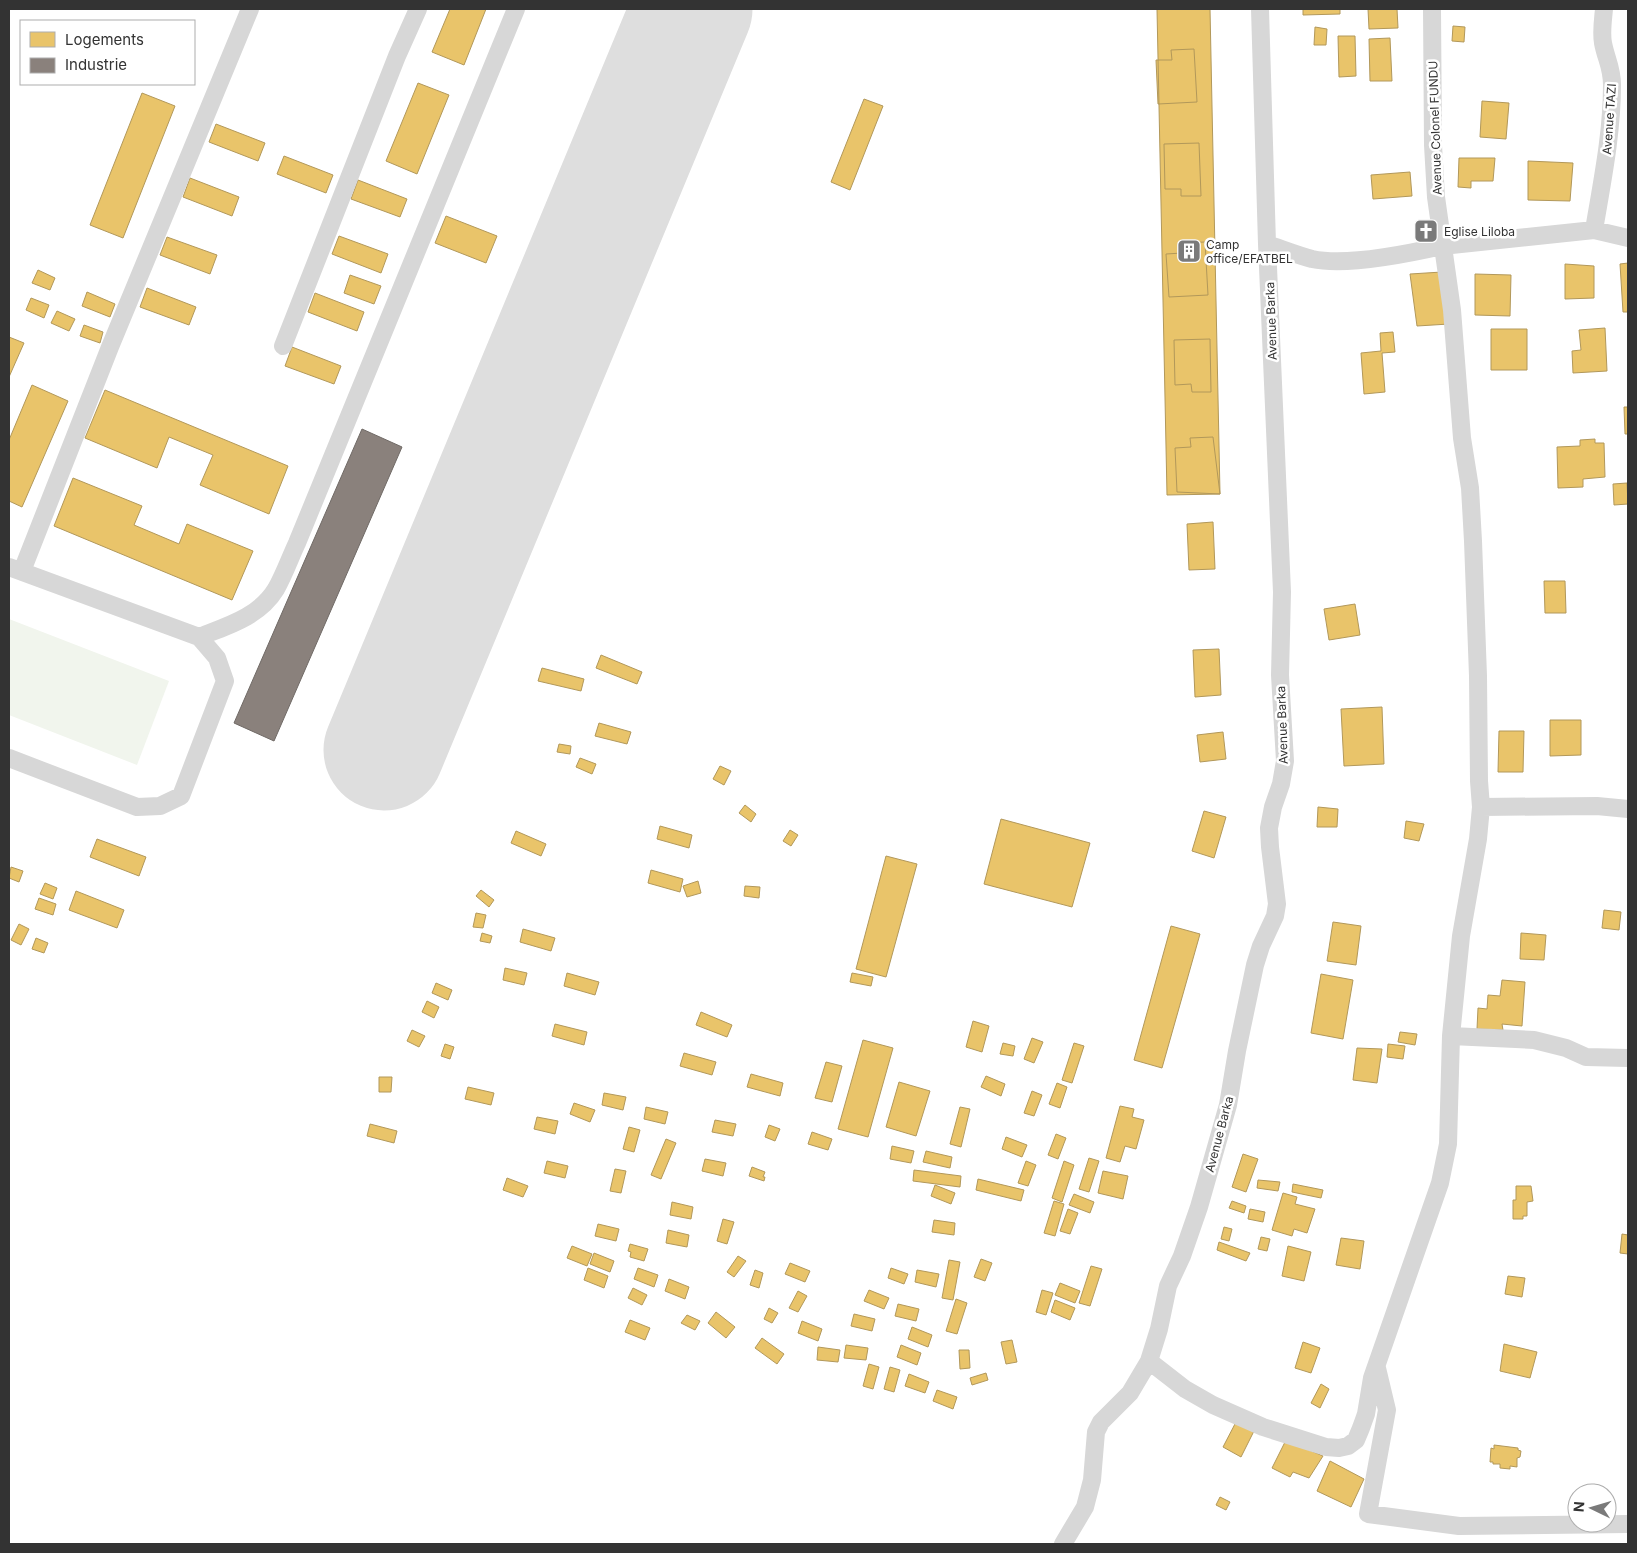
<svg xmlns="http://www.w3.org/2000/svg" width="1637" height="1553" font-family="Inter,sans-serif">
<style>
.green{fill:#f1f5ed}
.homes{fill:#e9c46a;stroke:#b2985a}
.industry{fill:#8a817c;stroke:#706a66}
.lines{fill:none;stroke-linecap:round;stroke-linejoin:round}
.runway{stroke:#dedede;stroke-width:121}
.street{stroke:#d7d7d7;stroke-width:18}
.labels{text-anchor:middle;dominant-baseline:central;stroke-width:5;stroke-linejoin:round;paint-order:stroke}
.street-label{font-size:12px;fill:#333;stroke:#fff}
.poi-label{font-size:12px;fill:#333;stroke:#fff;text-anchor:start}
</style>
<rect width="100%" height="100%" fill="#fff"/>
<path class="green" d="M 9,619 L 169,681 L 137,765 L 9,715 Z"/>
<path class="homes" d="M 450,9 L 486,9 L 464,65 L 432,52 Z
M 1157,9 L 1210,9 L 1220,494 L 1167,495 Z
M 1303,9 L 1340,9 L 1340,14 L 1303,15 Z
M 1368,9 L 1397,9 L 1398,28 L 1369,29 Z
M 1453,26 L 1465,27 L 1464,42 L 1452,41 Z
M 1315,27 L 1327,29 L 1326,45 L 1314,45 Z
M 1338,36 L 1355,36 L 1356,76 L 1339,77 Z
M 1390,38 L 1392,81 L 1370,81 L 1369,39 Z
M 1194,49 L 1197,102 L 1158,104 L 1156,60 L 1172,60 L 1171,50 Z
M 418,83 L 449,95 L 417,174 L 386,161 Z
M 142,93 L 175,106 L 123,238 L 90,225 Z
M 864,99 L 883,106 L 850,190 L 831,182 Z
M 1482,101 L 1509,103 L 1506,139 L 1480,137 Z
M 216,124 L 265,143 L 258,161 L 209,142 Z
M 1199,143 L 1201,196 L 1181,196 L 1181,189 L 1165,189 L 1164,144 Z
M 284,156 L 333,175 L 326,193 L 277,174 Z
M 1459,158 L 1495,158 L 1493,181 L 1471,181 L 1471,188 L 1458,187 Z
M 1528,161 L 1573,163 L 1570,201 L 1528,200 Z
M 1410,172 L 1412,196 L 1373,199 L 1371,175 Z
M 190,178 L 239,197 L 232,216 L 183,197 Z
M 358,180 L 407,199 L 400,217 L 351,199 Z
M 446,216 L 497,236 L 486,263 L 435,243 Z
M 339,236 L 388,254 L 381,273 L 332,254 Z
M 167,237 L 217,255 L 210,274 L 160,255 Z
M 1205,242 L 1208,295 L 1169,297 L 1166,254 L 1182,253 L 1182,243 Z
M 1628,263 L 1628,312 L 1623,312 L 1620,264 Z
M 1565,264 L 1594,266 L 1594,298 L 1565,299 Z
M 38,270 L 55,278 L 50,290 L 32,283 Z
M 1442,272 L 1449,324 L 1417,326 L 1410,274 Z
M 1475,274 L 1511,275 L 1510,316 L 1475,315 Z
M 350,275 L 381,286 L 374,304 L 344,293 Z
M 147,288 L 196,307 L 189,325 L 140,307 Z
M 87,292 L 115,304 L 110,317 L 82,306 Z
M 315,293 L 364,312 L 357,331 L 308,312 Z
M 31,298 L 49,305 L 44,318 L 26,310 Z
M 57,311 L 75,319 L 69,331 L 51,323 Z
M 84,325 L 103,332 L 100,343 L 80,336 Z
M 1605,328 L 1607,371 L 1573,373 L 1572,351 L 1581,350 L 1579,330 Z
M 1491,329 L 1527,329 L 1527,370 L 1491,370 Z
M 1393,332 L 1395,352 L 1382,353 L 1385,392 L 1364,394 L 1361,353 L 1381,351 L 1380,333 Z
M 9,337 L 24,343 L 9,377 Z
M 1210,339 L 1211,392 L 1192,392 L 1191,384 L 1175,385 L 1174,340 Z
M 292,347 L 341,366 L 334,384 L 285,366 Z
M 32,385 L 68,401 L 22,507 L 9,501 L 9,440 Z
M 105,390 L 288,466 L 269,514 L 200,485 L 213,455 L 169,437 L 157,468 L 85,438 Z
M 1624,407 L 1628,407 L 1628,434 L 1625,434 Z
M 1213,437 L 1220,494 L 1177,492 L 1175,448 L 1191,447 L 1190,438 Z
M 1595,439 L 1595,443 L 1604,443 L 1605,477 L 1583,479 L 1583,487 L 1558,488 L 1557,447 L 1580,446 L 1580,440 Z
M 73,478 L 142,506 L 134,525 L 179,544 L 187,524 L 253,551 L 232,600 L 54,526 Z
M 1627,483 L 1628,504 L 1614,505 L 1613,484 Z
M 1213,522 L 1215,569 L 1189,570 L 1187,524 Z
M 1544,581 L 1565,581 L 1566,613 L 1545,613 Z
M 1355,604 L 1360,635 L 1329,640 L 1324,609 Z
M 1219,649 L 1221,695 L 1195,697 L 1193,650 Z
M 601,655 L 642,672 L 637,684 L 596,668 Z
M 542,668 L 584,679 L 581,691 L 538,681 Z
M 1382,707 L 1384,764 L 1344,766 L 1341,709 Z
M 1550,720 L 1581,720 L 1581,755 L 1550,756 Z
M 599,723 L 631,732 L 627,744 L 595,736 Z
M 1499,731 L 1524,731 L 1523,772 L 1498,772 Z
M 1223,732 L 1226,759 L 1200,762 L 1197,735 Z
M 559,744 L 571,746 L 570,754 L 557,752 Z
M 580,758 L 596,764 L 592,774 L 576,767 Z
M 720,766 L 731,771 L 724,785 L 713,779 Z
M 745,805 L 756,814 L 751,822 L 739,813 Z
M 1318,807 L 1338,809 L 1337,827 L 1317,827 Z
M 1204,811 L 1226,817 L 1214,858 L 1192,851 Z
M 1001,819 L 1090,843 L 1072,907 L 984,884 Z
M 1406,821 L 1424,824 L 1419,841 L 1404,838 Z
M 660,826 L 692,835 L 689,848 L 657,839 Z
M 790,830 L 798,835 L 791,846 L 783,841 Z
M 516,831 L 546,844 L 541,856 L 511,843 Z
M 97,839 L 146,857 L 139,876 L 90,857 Z
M 886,856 L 917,864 L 886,977 L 856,969 Z
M 11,867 L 23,871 L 19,882 L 9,878 Z
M 651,870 L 683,879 L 680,892 L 648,883 Z
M 698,881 L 701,893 L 687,897 L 683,886 Z
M 45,883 L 57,888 L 53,899 L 40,894 Z
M 745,886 L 760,887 L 759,898 L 744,896 Z
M 481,890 L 494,900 L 489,907 L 476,896 Z
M 76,891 L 124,910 L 117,928 L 69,910 Z
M 39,898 L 56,904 L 53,915 L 35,909 Z
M 1604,910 L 1621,912 L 1619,930 L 1602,928 Z
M 476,913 L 486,915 L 483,928 L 473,927 Z
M 1333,922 L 1361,926 L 1356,965 L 1327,961 Z
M 19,924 L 29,929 L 21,945 L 11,940 Z
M 1171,926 L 1200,934 L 1162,1068 L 1134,1060 Z
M 523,929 L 555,938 L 551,951 L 520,942 Z
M 482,933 L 492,936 L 490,943 L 480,941 Z
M 1521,933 L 1546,935 L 1544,960 L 1520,959 Z
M 36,938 L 48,943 L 44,953 L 32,949 Z
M 505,968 L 527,973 L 524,985 L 503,980 Z
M 567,973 L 599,982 L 595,995 L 564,986 Z
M 852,973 L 873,977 L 871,986 L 850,982 Z
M 1321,974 L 1353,980 L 1343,1039 L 1311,1033 Z
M 1502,980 L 1525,982 L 1522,1026 L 1502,1024 L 1503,1030 L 1477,1029 L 1478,1008 L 1487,1009 L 1488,995 L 1500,996 Z
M 436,983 L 452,990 L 448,1000 L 432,993 Z
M 427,1001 L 439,1007 L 434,1018 L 422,1012 Z
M 701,1012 L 732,1025 L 727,1037 L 696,1025 Z
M 973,1021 L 989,1026 L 982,1052 L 966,1047 Z
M 555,1024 L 587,1032 L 584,1045 L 552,1036 Z
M 412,1030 L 425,1036 L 419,1047 L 407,1041 Z
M 1400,1032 L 1417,1034 L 1415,1045 L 1398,1042 Z
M 1032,1038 L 1043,1042 L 1034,1063 L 1024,1059 Z
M 863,1040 L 893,1048 L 868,1137 L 838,1129 Z
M 1003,1043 L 1015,1046 L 1013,1056 L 1000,1054 Z
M 1074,1043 L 1084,1046 L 1072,1083 L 1062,1080 Z
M 445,1044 L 454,1047 L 450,1059 L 441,1056 Z
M 1388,1044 L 1405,1046 L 1403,1059 L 1387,1057 Z
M 1357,1048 L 1382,1049 L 1377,1083 L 1353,1080 Z
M 684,1053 L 716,1062 L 712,1075 L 680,1066 Z
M 826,1062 L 842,1066 L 832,1102 L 815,1098 Z
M 751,1074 L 783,1083 L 780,1096 L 747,1087 Z
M 986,1076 L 1005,1084 L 1001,1096 L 981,1087 Z
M 379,1077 L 392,1077 L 391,1092 L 379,1092 Z
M 899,1082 L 930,1091 L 916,1136 L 886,1127 Z
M 1057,1083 L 1067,1087 L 1060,1108 L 1049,1104 Z
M 468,1087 L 494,1093 L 491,1105 L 465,1099 Z
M 1032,1091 L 1042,1095 L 1034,1116 L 1024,1113 Z
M 604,1093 L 626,1097 L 623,1110 L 602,1105 Z
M 574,1103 L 595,1110 L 590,1122 L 570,1114 Z
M 1120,1106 L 1134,1109 L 1132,1117 L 1144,1120 L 1136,1149 L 1125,1146 L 1120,1162 L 1106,1158 Z
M 646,1107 L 668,1112 L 665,1124 L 644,1119 Z
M 960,1107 L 970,1109 L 961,1147 L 950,1144 Z
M 537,1117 L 558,1121 L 555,1134 L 534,1129 Z
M 715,1120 L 736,1124 L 733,1136 L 712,1132 Z
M 370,1124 L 397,1131 L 394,1143 L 367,1136 Z
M 769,1125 L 780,1129 L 775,1141 L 765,1137 Z
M 629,1127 L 640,1130 L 634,1152 L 623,1149 Z
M 812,1132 L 832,1139 L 828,1150 L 808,1144 Z
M 1056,1134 L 1066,1138 L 1058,1159 L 1048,1155 Z
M 1006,1137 L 1027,1145 L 1022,1157 L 1002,1149 Z
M 666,1139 L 676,1143 L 661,1179 L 651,1175 Z
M 892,1146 L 914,1151 L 911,1163 L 890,1159 Z
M 926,1151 L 952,1157 L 950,1168 L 923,1162 Z
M 1243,1154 L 1258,1159 L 1246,1192 L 1232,1187 Z
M 1089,1158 L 1099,1161 L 1089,1192 L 1079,1189 Z
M 705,1159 L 726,1163 L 723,1176 L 702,1171 Z
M 547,1161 L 568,1166 L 565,1178 L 544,1173 Z
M 1026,1161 L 1036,1165 L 1028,1186 L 1018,1183 Z
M 1064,1161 L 1074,1165 L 1062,1202 L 1052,1198 Z
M 752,1167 L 765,1172 L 763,1177 L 765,1177 L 764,1181 L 749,1176 Z
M 615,1169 L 626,1171 L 621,1193 L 610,1191 Z
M 914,1170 L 961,1176 L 960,1187 L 913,1181 Z
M 1103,1171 L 1128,1176 L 1123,1199 L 1098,1193 Z
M 507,1178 L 528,1186 L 523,1197 L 503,1190 Z
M 978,1179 L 1024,1190 L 1021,1201 L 976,1190 Z
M 1258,1180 L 1280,1182 L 1278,1191 L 1257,1188 Z
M 1293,1184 L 1323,1190 L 1321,1198 L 1292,1192 Z
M 935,1185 L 955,1193 L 951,1204 L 931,1196 Z
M 1516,1186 L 1531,1186 L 1533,1201 L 1527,1202 L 1527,1216 L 1523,1216 L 1523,1219 L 1513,1219 L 1513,1200 L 1516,1200 Z
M 1283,1193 L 1297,1197 L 1295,1204 L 1315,1209 L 1307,1233 L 1294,1229 L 1292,1236 L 1272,1230 Z
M 1074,1194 L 1094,1202 L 1090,1213 L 1069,1205 Z
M 1054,1201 L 1064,1204 L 1055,1236 L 1044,1233 Z
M 1232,1201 L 1246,1206 L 1244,1213 L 1229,1208 Z
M 672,1202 L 693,1207 L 691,1219 L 670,1215 Z
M 1068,1209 L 1078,1213 L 1070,1234 L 1060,1231 Z
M 1250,1209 L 1265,1212 L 1263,1222 L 1248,1219 Z
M 723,1219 L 734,1222 L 727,1244 L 717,1241 Z
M 934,1220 L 955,1223 L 954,1235 L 932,1232 Z
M 598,1224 L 619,1229 L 616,1241 L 595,1236 Z
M 1224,1227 L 1232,1229 L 1229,1241 L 1221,1239 Z
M 668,1230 L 689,1235 L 687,1247 L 666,1243 Z
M 1622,1234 L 1628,1235 L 1628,1254 L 1620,1253 Z
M 1261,1237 L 1270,1239 L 1267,1251 L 1258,1249 Z
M 1341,1238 L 1364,1241 L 1360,1269 L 1336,1265 Z
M 1219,1242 L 1250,1253 L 1246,1261 L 1217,1250 Z
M 630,1244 L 648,1249 L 644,1261 L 630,1257 L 631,1252 L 628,1251 Z
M 572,1246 L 592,1254 L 587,1266 L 567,1258 Z
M 1288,1246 L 1311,1252 L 1304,1281 L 1282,1276 Z
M 594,1253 L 614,1261 L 610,1272 L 590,1264 Z
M 738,1256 L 746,1261 L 734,1277 L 727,1272 Z
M 981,1259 L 992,1263 L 985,1281 L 974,1277 Z
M 949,1260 L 960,1262 L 953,1300 L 942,1298 Z
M 790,1263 L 810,1271 L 805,1282 L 785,1274 Z
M 1091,1266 L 1102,1269 L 1090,1306 L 1079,1303 Z
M 588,1268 L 608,1276 L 604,1288 L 584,1280 Z
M 638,1268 L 658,1275 L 654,1287 L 634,1279 Z
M 891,1268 L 908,1274 L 904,1284 L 888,1278 Z
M 755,1270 L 763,1273 L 759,1288 L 750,1285 Z
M 917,1270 L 939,1274 L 936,1287 L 915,1282 Z
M 1508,1276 L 1525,1278 L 1522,1297 L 1505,1294 Z
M 669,1279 L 689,1287 L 685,1299 L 665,1291 Z
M 1060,1283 L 1080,1291 L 1075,1303 L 1055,1295 Z
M 633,1288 L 647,1295 L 642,1305 L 628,1298 Z
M 869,1290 L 889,1298 L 884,1309 L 864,1301 Z
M 1042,1290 L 1053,1293 L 1046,1315 L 1036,1312 Z
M 798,1291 L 807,1296 L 798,1312 L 789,1308 Z
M 956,1299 L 967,1303 L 957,1334 L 946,1331 Z
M 1055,1300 L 1075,1308 L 1070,1320 L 1051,1312 Z
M 898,1304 L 919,1309 L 916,1321 L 895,1316 Z
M 769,1308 L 778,1313 L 772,1323 L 764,1319 Z
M 716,1312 L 735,1327 L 726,1338 L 708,1323 Z
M 854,1314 L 875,1319 L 872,1331 L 851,1326 Z
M 687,1315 L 700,1321 L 695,1330 L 681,1323 Z
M 630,1320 L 650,1328 L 645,1340 L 625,1332 Z
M 802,1321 L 822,1329 L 818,1341 L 798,1333 Z
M 912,1327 L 932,1335 L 928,1347 L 908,1339 Z
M 762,1338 L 784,1354 L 777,1364 L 755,1348 Z
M 1012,1340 L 1017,1362 L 1006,1364 L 1001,1342 Z
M 1303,1342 L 1320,1348 L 1311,1373 L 1295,1368 Z
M 1504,1344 L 1537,1352 L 1530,1378 L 1500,1371 Z
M 846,1345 L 868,1348 L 866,1360 L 844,1358 Z
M 901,1345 L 921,1353 L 917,1365 L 897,1357 Z
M 818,1347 L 840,1350 L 838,1362 L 817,1360 Z
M 959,1350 L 969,1350 L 970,1368 L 960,1369 Z
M 869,1364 L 879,1367 L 873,1389 L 863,1386 Z
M 890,1367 L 900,1370 L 894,1392 L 884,1389 Z
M 986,1373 L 988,1380 L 972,1385 L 970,1378 Z
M 909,1374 L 929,1382 L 925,1393 L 905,1386 Z
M 1321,1384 L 1329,1389 L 1320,1408 L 1311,1403 Z
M 937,1390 L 957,1397 L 953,1409 L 933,1401 Z
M 1236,1422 L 1254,1431 L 1241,1457 L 1223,1447 Z
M 1286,1440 L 1323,1456 L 1309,1478 L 1293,1472 L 1290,1477 L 1272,1468 Z
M 1494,1445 L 1518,1448 L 1518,1450 L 1521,1451 L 1520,1457 L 1517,1458 L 1517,1467 L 1510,1466 L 1510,1469 L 1500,1468 L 1500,1464 L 1493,1464 L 1493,1462 L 1490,1462 L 1491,1448 L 1494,1449 Z
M 1330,1461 L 1364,1479 L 1351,1507 L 1317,1491 Z
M 1220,1497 L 1230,1502 L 1226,1510 L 1216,1505 Z"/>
<path class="industry" d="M 362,429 L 402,447 L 274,741 L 234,723 Z"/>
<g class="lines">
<path class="runway" d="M 384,750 L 692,9"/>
<path class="street" d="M 1594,230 C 1602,182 1612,134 1612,85 C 1612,67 1606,59 1603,43 C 1601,32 1603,20 1604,9
M 1267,244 C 1282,249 1297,255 1312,259 C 1346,266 1407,254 1442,246 L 1594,230 L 1628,238
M 283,346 L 397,56 L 418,9
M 9,567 L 199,637 L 217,658 L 225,681 L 181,796 L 160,806 L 137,807 L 9,758
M 22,571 L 110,347 L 250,9
M 199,637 C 227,626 259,617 276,589 C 284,575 290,558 297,543 L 516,9
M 1481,807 L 1597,806 L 1628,809
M 1451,1036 L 1534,1040 L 1566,1048 L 1586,1057 L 1628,1058
M 1149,1361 L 1185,1389 L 1213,1405 L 1263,1427 L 1326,1447 L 1339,1448 L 1348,1446 L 1356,1440 L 1361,1428 L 1366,1414 L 1372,1378 L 1440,1183 L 1448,1144 L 1451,1036 L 1461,936 L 1478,839 L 1481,807 L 1479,781 L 1478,676 L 1473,541 L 1470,488 L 1462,438 L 1452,310 L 1436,197 L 1433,145 L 1432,9
M 1377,1368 L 1387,1410 L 1368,1514 L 1459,1526 L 1628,1524
M 1063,1544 L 1085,1507 L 1092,1480 L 1096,1432 L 1101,1422 L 1130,1393 L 1149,1361 L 1159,1329 L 1168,1286 L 1182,1256 L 1199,1207 L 1228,1105 L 1237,1051 L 1255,965 L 1261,946 L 1275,916 L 1277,904 L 1270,847 L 1269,828 L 1273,807 L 1281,784 L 1285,761 L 1280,675 L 1282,592 L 1267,244 L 1260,9"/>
</g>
<defs>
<g id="church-square" transform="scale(1.25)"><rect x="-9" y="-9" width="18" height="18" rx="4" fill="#7a7a7a" stroke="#fff"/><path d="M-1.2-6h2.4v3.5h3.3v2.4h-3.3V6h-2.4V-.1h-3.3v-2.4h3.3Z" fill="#fff"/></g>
<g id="building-square" transform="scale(1.25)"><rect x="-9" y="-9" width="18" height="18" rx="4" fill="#7a7a7a" stroke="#fff"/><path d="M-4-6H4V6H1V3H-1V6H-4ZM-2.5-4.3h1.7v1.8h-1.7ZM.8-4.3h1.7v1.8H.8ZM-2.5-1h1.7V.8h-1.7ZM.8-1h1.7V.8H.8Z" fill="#fff"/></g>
</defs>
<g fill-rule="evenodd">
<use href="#church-square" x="1426" y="231"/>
<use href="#building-square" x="1189" y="251"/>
</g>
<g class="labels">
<g class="street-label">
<text transform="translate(1609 119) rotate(-86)">Avenue TAZI</text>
<text transform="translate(1435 128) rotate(-92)">Avenue Colonel FUNDU</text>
<text transform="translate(1271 321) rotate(-92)">Avenue Barka</text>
<text transform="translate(1282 725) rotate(-92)">Avenue Barka</text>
<text transform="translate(1219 1134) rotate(-75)">Avenue Barka</text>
</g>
<g class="poi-label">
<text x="1444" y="231">Eglise Liloba</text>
<text x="1206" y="244">Camp<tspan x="1206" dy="14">office/EFATBEL</tspan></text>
</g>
</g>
<rect width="1637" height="1553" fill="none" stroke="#333333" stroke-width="20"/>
<rect x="20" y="20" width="175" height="65" fill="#ffffff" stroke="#adadad"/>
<rect x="30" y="32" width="25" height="15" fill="#e9c46a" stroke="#adadad"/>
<text x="65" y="45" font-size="15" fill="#333333">Logements</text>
<rect x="30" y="58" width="25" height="15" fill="#8a817c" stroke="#adadad"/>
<text x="65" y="70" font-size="15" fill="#333333">Industrie</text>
<g transform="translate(1592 1508) rotate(275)"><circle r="24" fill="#ffffff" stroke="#adadad"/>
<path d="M0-4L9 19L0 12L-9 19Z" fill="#7a7a7a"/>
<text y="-8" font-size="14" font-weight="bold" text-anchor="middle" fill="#333333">N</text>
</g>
</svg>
